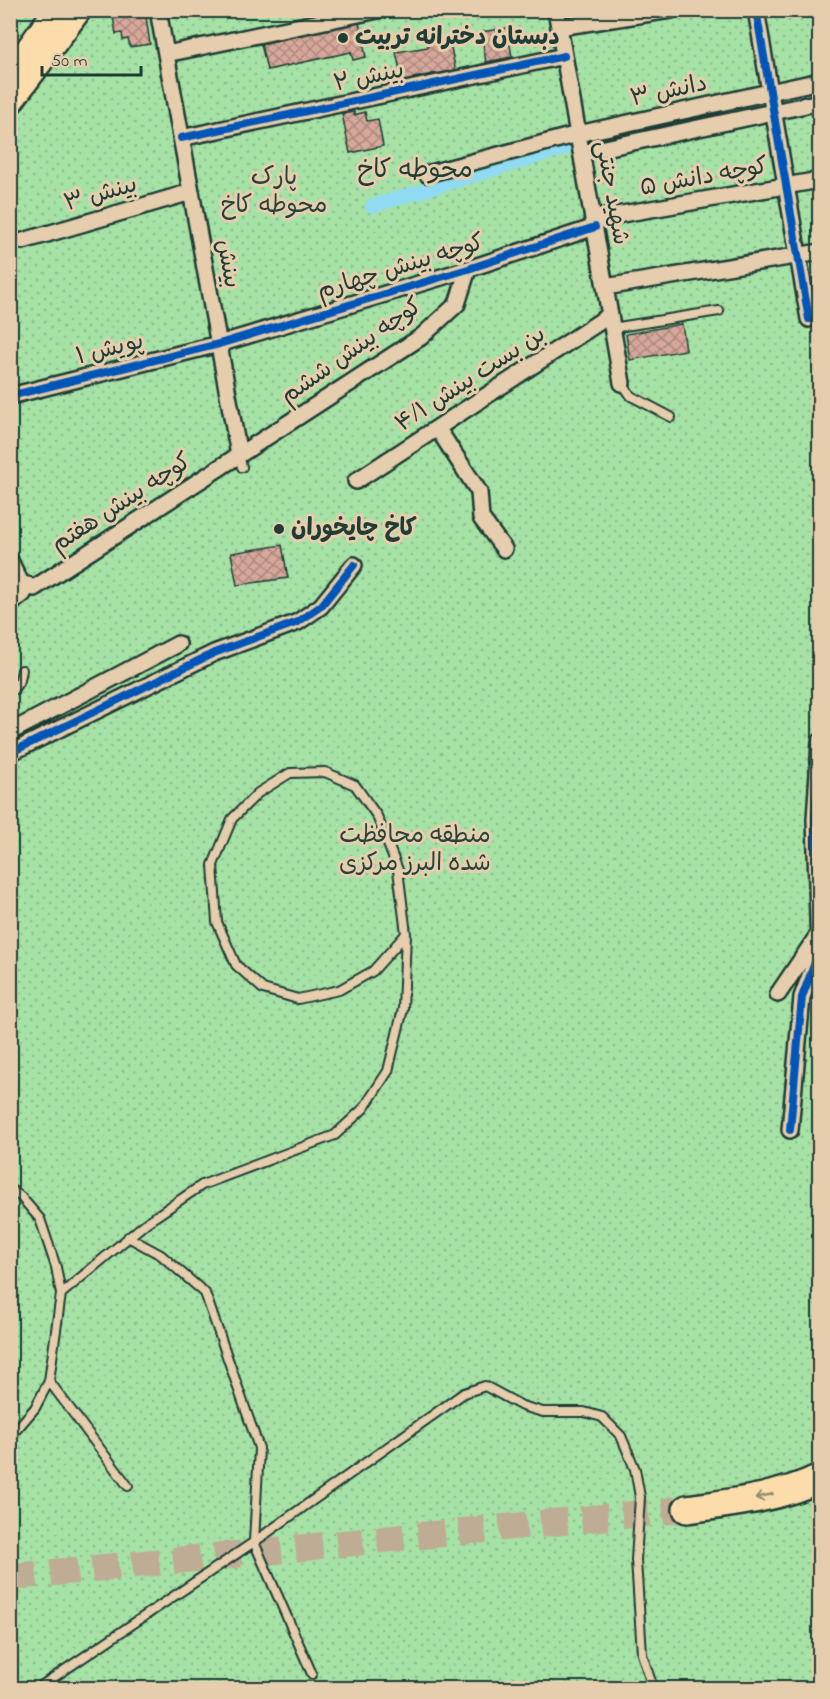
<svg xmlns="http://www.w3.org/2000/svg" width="830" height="1699" font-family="'Indie Flower','Playpen Sans Arabic',sans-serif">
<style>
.park{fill:url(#park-dots);stroke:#628f6d;stroke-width:1.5}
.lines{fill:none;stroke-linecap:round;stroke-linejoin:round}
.canal{stroke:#90dbf1;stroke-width:14}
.building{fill:url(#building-cross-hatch);stroke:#1f3d34;stroke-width:1.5}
.highway-tunnel{stroke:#bfac94;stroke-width:27;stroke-dasharray:27 14;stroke-linecap:butt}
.lane-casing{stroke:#1f3d34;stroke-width:12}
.street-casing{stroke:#1f3d34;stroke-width:20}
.primary-casing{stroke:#1f3d34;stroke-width:27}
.highway-casing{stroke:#1f3d34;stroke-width:32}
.lane{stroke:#e5cdad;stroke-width:8}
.street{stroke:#e5cdad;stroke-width:15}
.primary{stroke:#fddcac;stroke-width:22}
.highway{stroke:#fddcac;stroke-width:27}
.cycleway-casing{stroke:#e5cdad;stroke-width:11}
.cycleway{stroke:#0057b8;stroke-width:8}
.oneway{stroke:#8e8c70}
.poi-dot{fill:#1f3d34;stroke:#e5cdad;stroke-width:2}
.labels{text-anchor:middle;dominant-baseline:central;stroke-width:6;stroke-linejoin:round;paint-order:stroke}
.poi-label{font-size:24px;font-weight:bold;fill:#1f3d34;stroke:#e5cdad;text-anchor:start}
.street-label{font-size:24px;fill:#1f3d34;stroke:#e5cdad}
.park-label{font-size:24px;fill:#26453a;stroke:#e5cdad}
.neighbourhood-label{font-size:26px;fill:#1f3d34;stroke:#e5cdad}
</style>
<defs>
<pattern id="park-dots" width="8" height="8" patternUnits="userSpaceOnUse" patternTransform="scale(1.5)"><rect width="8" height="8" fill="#a6e1a6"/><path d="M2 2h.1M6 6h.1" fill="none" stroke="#8ec290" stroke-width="1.8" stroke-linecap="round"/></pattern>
<pattern id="building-cross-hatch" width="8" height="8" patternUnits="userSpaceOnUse" patternTransform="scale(1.5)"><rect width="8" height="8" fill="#d6a79a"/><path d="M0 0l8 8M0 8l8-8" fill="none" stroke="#ad897e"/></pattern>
</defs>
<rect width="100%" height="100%" fill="#e7c8ac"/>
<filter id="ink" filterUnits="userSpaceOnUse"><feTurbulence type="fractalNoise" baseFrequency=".0167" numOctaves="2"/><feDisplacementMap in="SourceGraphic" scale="12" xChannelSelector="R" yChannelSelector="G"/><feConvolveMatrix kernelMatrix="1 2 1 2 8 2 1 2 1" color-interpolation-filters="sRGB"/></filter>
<g filter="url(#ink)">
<path class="park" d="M 11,11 L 819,11 L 819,1688 L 11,1688 Z"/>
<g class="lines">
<path class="canal" d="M 372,206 L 572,146 L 820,93"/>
</g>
<path class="building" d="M 116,10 L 145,10 L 150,44 L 130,47 L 128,39 L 123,40 L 122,33 L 116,34 L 113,17 L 117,16 Z
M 359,22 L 366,57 L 353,60 L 351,52 L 267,70 L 261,44 Z
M 507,28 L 512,57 L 486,62 L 481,32 Z
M 449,38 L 456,72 L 437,76 L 437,73 L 413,78 L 413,82 L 403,84 L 396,52 L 428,47 L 428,43 Z
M 354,112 L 354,115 L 365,112 L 367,121 L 378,119 L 383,146 L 350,153 L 342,114 Z
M 682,324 L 686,350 L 630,360 L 626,334 Z
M 282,545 L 288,578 L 237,585 L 231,553 Z"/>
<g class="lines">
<path class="highway-tunnel" d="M 10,1577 L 687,1509"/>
<g class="lane-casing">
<path id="lane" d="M 612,328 L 719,311
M 622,383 L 631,396 L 671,417
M 239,455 L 242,467
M 10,694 L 20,680 L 22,670
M 10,1189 L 21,1197 L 40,1219 L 56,1267 L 61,1294 L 49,1381 L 35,1408 L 10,1437
M 128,1237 L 161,1255 L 205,1293 L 259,1448 L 254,1542 L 312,1674
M 61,1294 L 146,1223 L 202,1185 L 335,1135 L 364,1108 L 388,1071 L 403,1009 L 406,934 L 398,870 L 377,816 L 355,785 L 325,772 L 290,773 L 258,793 L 232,819 L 213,865 L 217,922 L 236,965 L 263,989 L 298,999 L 339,990 L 373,971 L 406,934
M 49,1381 L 128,1486
M 10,1681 L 17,1688
M 38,1688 L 254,1542 L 464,1393 L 485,1386 L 522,1406 L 543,1412 L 584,1412 L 602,1417 L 621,1436 L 635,1469 L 640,1497 L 636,1560 L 642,1654 L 653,1688"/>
</g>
<g class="street-casing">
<path id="street" d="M 158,10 L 239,455
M 556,10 L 622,383
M 756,10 L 809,319
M 559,27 L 671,10
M 166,54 L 378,10
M 181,138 L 564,56
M 582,153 L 820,102
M 427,174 L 578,134 L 820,81
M 593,219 L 820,180
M 23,241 L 191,192
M 605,287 L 820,252
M 10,396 L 219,344 L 468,269 L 595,227
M 438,429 L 479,492 L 481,518 L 504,549
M 356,481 L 610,315
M 10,561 L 21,583 L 34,588 L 421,337 L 457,304 L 468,269
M 10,604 L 23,594 L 28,585
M 10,732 L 178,644
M 10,753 L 214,653 L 298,622 L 321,606 L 354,565
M 778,994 L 818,935
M 790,1130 L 802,997 L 819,952 L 815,819 L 820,742"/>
</g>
<g class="primary-casing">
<path id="primary" d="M 10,73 L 55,10
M 10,104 L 80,10"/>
</g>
<g class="highway-casing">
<path id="highway" d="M 687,1509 C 731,1503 779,1498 820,1478"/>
</g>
<use href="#lane" class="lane"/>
<use href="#street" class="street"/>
<use href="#primary" class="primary"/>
<use href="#highway" class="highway"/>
<g class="cycleway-casing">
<path id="cycleway" d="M 756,10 L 809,319
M 181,138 L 564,56
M 10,396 L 219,344 L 468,269 L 595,227
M 10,753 L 214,653 L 298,622 L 321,606 L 354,565
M 790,1130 L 802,997 L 819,952 L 815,819 L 820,742"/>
</g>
<use href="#cycleway" class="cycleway"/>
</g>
<defs><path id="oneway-shaft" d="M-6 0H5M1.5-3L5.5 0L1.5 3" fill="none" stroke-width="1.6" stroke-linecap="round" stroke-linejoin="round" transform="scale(1.5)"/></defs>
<use class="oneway" href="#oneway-shaft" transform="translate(764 1496) rotate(167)"/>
</g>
<g class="poi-dot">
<circle cx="343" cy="38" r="6"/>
<circle cx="279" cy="529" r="6"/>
</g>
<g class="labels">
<g class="poi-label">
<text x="355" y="38">دبستان دخترانه تربیت</text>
<text x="291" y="529">کاخ چایخوران</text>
</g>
<g class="street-label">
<text transform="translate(369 78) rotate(-12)">بینش ۲</text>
<text transform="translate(669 92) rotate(-12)">دانش ۳</text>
<text transform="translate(704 178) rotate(-10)">کوچه دانش ۵</text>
<text transform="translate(611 193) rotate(80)">شهید جنتی</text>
<text transform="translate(101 195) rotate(-16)">بینش ۳</text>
<text transform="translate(227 264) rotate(80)">بینش</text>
<text transform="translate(401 268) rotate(-17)">کوچه بینش چهارم</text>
<text transform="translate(110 350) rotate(-14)">پویش ۱</text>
<text transform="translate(352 352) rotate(-35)">کوچه بینش ششم</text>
<text transform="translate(471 380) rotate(-33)">بن بست بینش ۴/۱</text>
<text transform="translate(122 504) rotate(-33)">کوچه بینش هفتم</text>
</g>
<g class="park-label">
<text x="274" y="178">پارک<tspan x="274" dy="28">محوطه کاخ</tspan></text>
<text x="415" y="836">منطقه محافظت<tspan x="415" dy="28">شده البرز مرکزی</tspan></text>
</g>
<g class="neighbourhood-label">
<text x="415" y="171">محوطه کاخ</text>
</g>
</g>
<rect width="830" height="1699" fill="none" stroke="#e5cdad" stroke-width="36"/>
<rect x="18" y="18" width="794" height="1663" fill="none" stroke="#1f3d34" stroke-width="2" filter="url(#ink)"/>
<path d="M42 66v9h99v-9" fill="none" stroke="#1f3d34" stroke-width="3"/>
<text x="51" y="66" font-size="18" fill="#1f3d34" stroke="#e5cdad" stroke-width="4.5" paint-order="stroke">50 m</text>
</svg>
